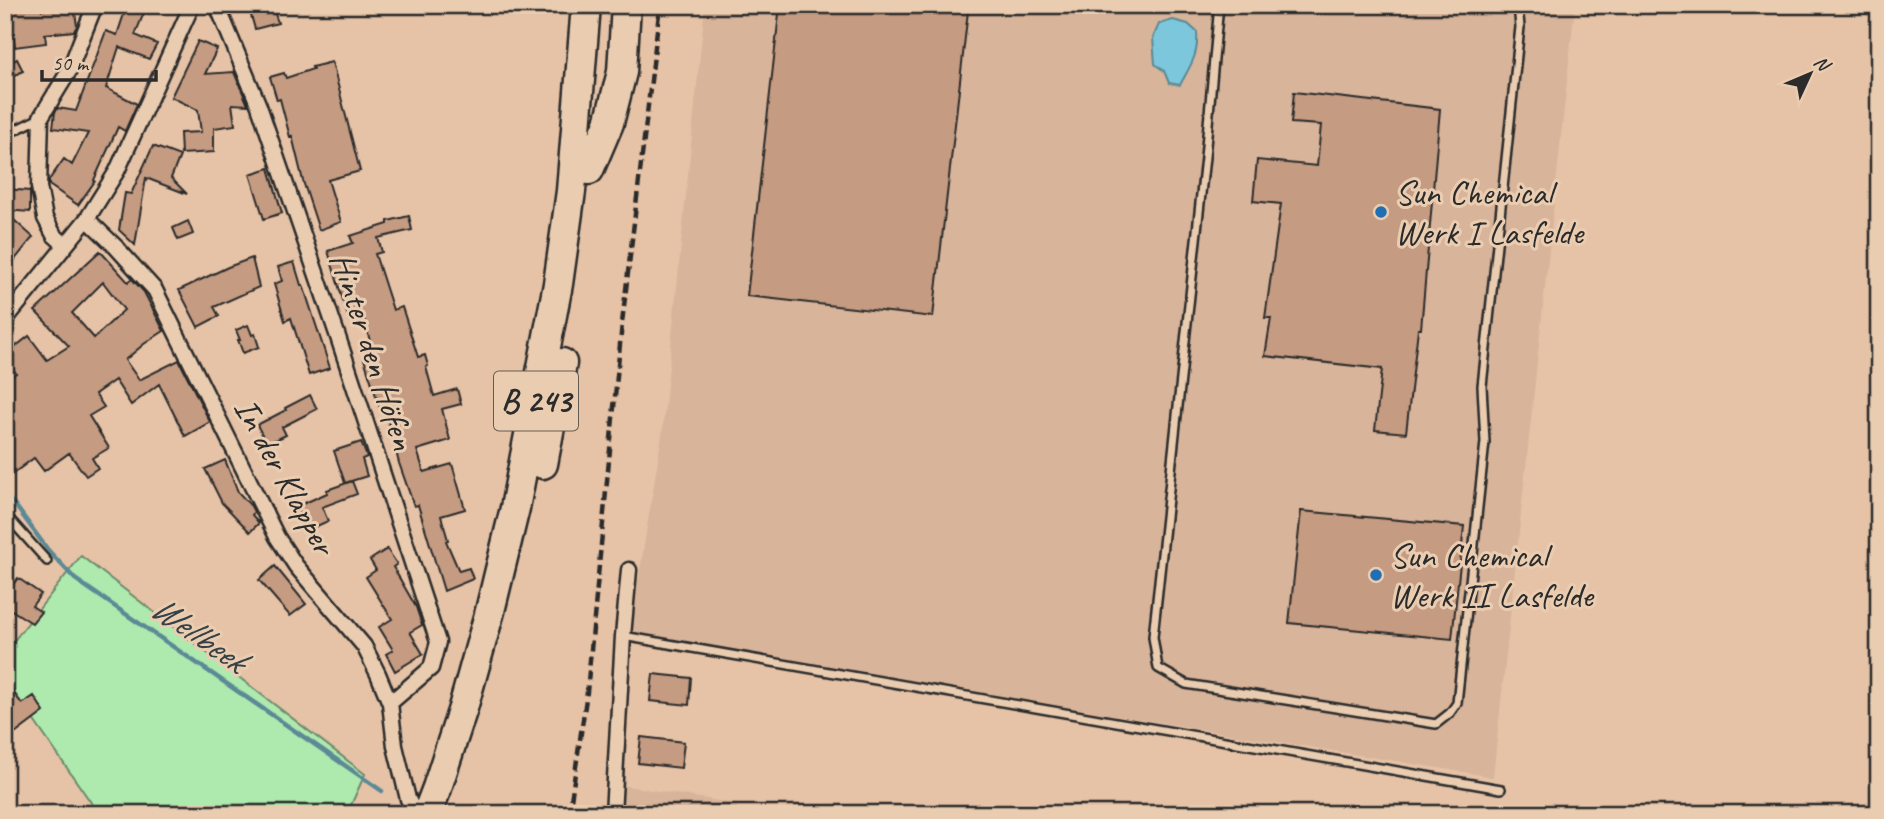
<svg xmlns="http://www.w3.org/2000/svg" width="1884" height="819" font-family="Caveat,sans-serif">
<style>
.built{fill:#d8b49a}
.green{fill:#aee9ae;stroke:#6c8a6c;stroke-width:2}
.water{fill:#7cc7dc;stroke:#5c8995;stroke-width:2}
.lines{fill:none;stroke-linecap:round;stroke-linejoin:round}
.stream{stroke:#5c8995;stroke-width:4.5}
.building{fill:#c59b82;stroke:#2b2b2b;stroke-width:2;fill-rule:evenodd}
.lane-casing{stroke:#2b2b2b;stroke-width:12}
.street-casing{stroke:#2b2b2b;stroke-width:19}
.highway-casing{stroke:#2b2b2b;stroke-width:33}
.lane{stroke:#eacdb1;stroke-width:7}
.street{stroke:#eacdb1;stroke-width:14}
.highway{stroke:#eacdb1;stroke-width:28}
.rail{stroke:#2b2b2b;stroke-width:4.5;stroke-dasharray:10 5;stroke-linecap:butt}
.poi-dot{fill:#1f6fb2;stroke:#eacdb1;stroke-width:2.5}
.labels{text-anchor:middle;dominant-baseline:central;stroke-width:6;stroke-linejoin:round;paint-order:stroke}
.shield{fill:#eacdb1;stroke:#645c53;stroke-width:2}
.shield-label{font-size:33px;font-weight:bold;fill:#2b2b2b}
.poi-label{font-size:35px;fill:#2b2b2b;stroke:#eacdb1;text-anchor:start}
.street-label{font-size:35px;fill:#2b2b2b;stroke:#eacdb1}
.water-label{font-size:37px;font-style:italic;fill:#374246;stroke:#eacdb1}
</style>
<rect width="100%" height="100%" fill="#e6c3a7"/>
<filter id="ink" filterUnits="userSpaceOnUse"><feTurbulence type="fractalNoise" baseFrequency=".0143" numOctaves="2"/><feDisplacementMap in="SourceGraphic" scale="14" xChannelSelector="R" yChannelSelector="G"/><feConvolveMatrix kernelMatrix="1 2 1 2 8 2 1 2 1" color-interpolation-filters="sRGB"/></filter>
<g filter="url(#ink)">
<path class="built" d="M 705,5 L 1575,5 L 1493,777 L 1096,712 L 630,631 L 662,435 Z
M 609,783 L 737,804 L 736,814 L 603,814 Z"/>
<path class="green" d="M 81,556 L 365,774 L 347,814 L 99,814 L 5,679 L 5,652 Z"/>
<path class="water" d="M 1173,20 L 1188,24 L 1197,32 C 1199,55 1190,66 1180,85 L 1169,83 L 1164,71 L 1155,64 L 1153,38 L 1159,24 Z"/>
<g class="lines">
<path class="stream" d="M 5,495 L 15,505 L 48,550 L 75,579 L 382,791"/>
</g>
<path class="building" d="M 22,5 L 40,5 L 42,10 L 58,5 L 74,5 L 77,26 L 74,31 L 45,34 L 46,43 L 15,47 L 10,10 Z
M 127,5 L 147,5 L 135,35 L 157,44 L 149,59 L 119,47 L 106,88 L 137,104 L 125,131 L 118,127 L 94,180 L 95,181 L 78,205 L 49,185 L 49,180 L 64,159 L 72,165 L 88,133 L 53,128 L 55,112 L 58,108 L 76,111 L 106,31 L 117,35 Z
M 248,5 L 284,5 L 285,8 L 274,11 L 278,23 L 255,29 Z
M 780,5 L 917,5 L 968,11 L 933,317 L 747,296 Z
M 198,41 L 217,49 L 205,74 L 234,72 L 248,105 L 232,104 L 235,125 L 214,128 L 214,152 L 181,154 L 180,133 L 201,132 L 198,110 L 171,97 Z
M 17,59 L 23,71 L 5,80 L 5,66 Z
M 332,62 L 360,171 L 328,180 L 341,222 L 319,230 L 303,181 L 292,136 L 290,137 L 280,99 L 277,100 L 270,77 L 284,73 L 286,78 L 313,69 L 312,67 Z
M 1294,92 L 1440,109 L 1421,329 L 1418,329 L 1406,433 L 1375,430 L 1382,369 L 1265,356 L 1271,318 L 1265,318 L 1281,204 L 1253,201 L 1257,160 L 1317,166 L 1321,125 L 1291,123 Z
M 153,146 L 180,156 L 171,178 L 187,194 L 146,178 L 135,245 L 119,230 L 125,193 L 131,194 Z
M 269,168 L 282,213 L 264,219 L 250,174 Z
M 5,189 L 30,191 L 30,212 L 5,210 Z
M 5,212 L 33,237 L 5,272 Z
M 409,216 L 412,230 L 378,238 L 382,252 L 375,254 L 393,310 L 402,307 L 418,357 L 425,355 L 428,366 L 426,367 L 434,396 L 457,389 L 461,404 L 442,409 L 450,440 L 417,450 L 424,472 L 452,464 L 465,509 L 441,516 L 448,540 L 446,541 L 459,571 L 469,568 L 473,579 L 444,591 L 418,505 L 414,506 L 399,463 L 384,406 L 380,408 L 364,359 L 374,356 L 363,315 L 349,320 L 328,251 L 353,243 L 350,236 L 388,224 L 388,221 Z
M 188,221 L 193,234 L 178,240 L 173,228 Z
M 100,251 L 128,282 L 132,279 L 144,292 L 164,331 L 144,344 L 125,360 L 139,380 L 179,360 L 210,422 L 185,436 L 159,384 L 131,405 L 115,380 L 95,394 L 104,407 L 89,416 L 109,448 L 92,458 L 98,468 L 86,476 L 69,453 L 44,471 L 34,458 L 11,475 L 5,466 L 5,381 L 16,373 L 5,359 L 5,355 L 29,336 L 47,360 L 69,346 L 35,311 ZM 103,282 L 124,310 L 94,338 L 72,313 Z
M 252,258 L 259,287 L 214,307 L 219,316 L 198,327 L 179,290 L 228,267 Z
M 294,262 L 301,285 L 303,285 L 330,368 L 309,375 L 291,318 L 285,321 L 274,284 L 282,281 L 278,267 Z
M 248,325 L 252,335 L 255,334 L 259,347 L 243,353 L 238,340 L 240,340 L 236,330 Z
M 310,395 L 317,409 L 282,427 L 286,435 L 267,444 L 257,425 L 286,410 L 285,408 Z
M 361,442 L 367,457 L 362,459 L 367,476 L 345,483 L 334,451 Z
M 225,460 L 238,492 L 251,506 L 254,512 L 252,515 L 259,523 L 250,532 L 222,503 L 205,469 Z
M 352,481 L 357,494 L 322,507 L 328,521 L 308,530 L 296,507 L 327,493 L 327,490 Z
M 1301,511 L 1464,526 L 1452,639 L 1289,623 Z
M 387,549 L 397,564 L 393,567 L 416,607 L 422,625 L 410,632 L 423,654 L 395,671 L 386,654 L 393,650 L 379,627 L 392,619 L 366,577 L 376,570 L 370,560 Z
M 275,566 L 306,604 L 290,616 L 259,580 Z
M 18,578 L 41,594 L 32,606 L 41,612 L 32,623 L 5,606 L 5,595 Z
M 653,674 L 691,678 L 689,705 L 650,701 Z
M 5,682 L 22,704 L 34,696 L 44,712 L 16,733 L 5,718 Z
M 641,737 L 684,742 L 681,768 L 638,763 Z"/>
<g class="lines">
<g class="lane-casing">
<path id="lane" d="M 1219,5 L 1205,157 L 1153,637 L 1158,668 L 1186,684 L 1436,724 L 1450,713 L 1457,703 L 1485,442 L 1482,386 L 1520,27 L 1518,5
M 5,135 L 40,118
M 5,514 L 47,561
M 623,636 L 1501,789"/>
</g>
<g class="street-casing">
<path id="street" d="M 217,5 L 259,106 L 337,334 L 438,642 L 431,668 L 390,703
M 87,219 L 116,247 L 155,290 L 277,537 L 296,566 L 364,646 L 378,674 L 390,703 L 395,746 L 408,799 L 415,814
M 65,245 L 54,235 L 45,218 L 39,187 L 41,117 L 69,71 L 95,5
M 5,320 L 87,219 L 117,171 L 192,5
M 613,814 L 623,636 L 629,570"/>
</g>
<g class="highway-casing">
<path id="highway" d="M 589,170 L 609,123 L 622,72 L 626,5
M 543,464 L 562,363
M 427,814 L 437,788 L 463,708 L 490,611 L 515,508 L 558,284 L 571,191 L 586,5"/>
</g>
<use href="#lane" class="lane"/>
<use href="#street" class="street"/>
<use href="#highway" class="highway"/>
<path class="rail" d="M 569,814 L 587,692 L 622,323 L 660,5"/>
</g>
</g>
<g class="poi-dot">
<circle cx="1381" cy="212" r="7"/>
<circle cx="1376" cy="575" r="7"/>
</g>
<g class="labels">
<rect class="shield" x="494" y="371.5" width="84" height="59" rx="5"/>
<g class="shield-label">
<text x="536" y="401">B 243</text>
</g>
<g class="poi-label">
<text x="1395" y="192">Sun Chemical<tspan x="1395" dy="40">Werk I Lasfelde</tspan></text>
<text x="1390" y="555">Sun Chemical<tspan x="1390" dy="40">Werk II Lasfelde</tspan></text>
</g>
<g class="street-label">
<text transform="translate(373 351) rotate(72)">Hinter den Höfen</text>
<text transform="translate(285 476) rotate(61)">In der Klapper</text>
</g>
<g class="water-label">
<text transform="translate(199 633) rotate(35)">Wellbeek</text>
</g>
</g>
<rect width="1884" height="819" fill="none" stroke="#eacdb1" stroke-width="28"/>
<rect x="14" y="14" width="1856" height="791" fill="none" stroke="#2b2b2b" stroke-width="2.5" filter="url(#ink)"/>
<g transform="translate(1810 74) rotate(46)" stroke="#eacdb1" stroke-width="5" paint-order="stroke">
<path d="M0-5L12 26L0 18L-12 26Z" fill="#2b2b2b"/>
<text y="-10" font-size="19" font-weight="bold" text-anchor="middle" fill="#2b2b2b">N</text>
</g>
<path d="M42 70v10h114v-10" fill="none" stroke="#2b2b2b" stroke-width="3.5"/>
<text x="52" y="70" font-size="21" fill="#2b2b2b" stroke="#eacdb1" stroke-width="5" paint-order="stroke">50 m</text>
</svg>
